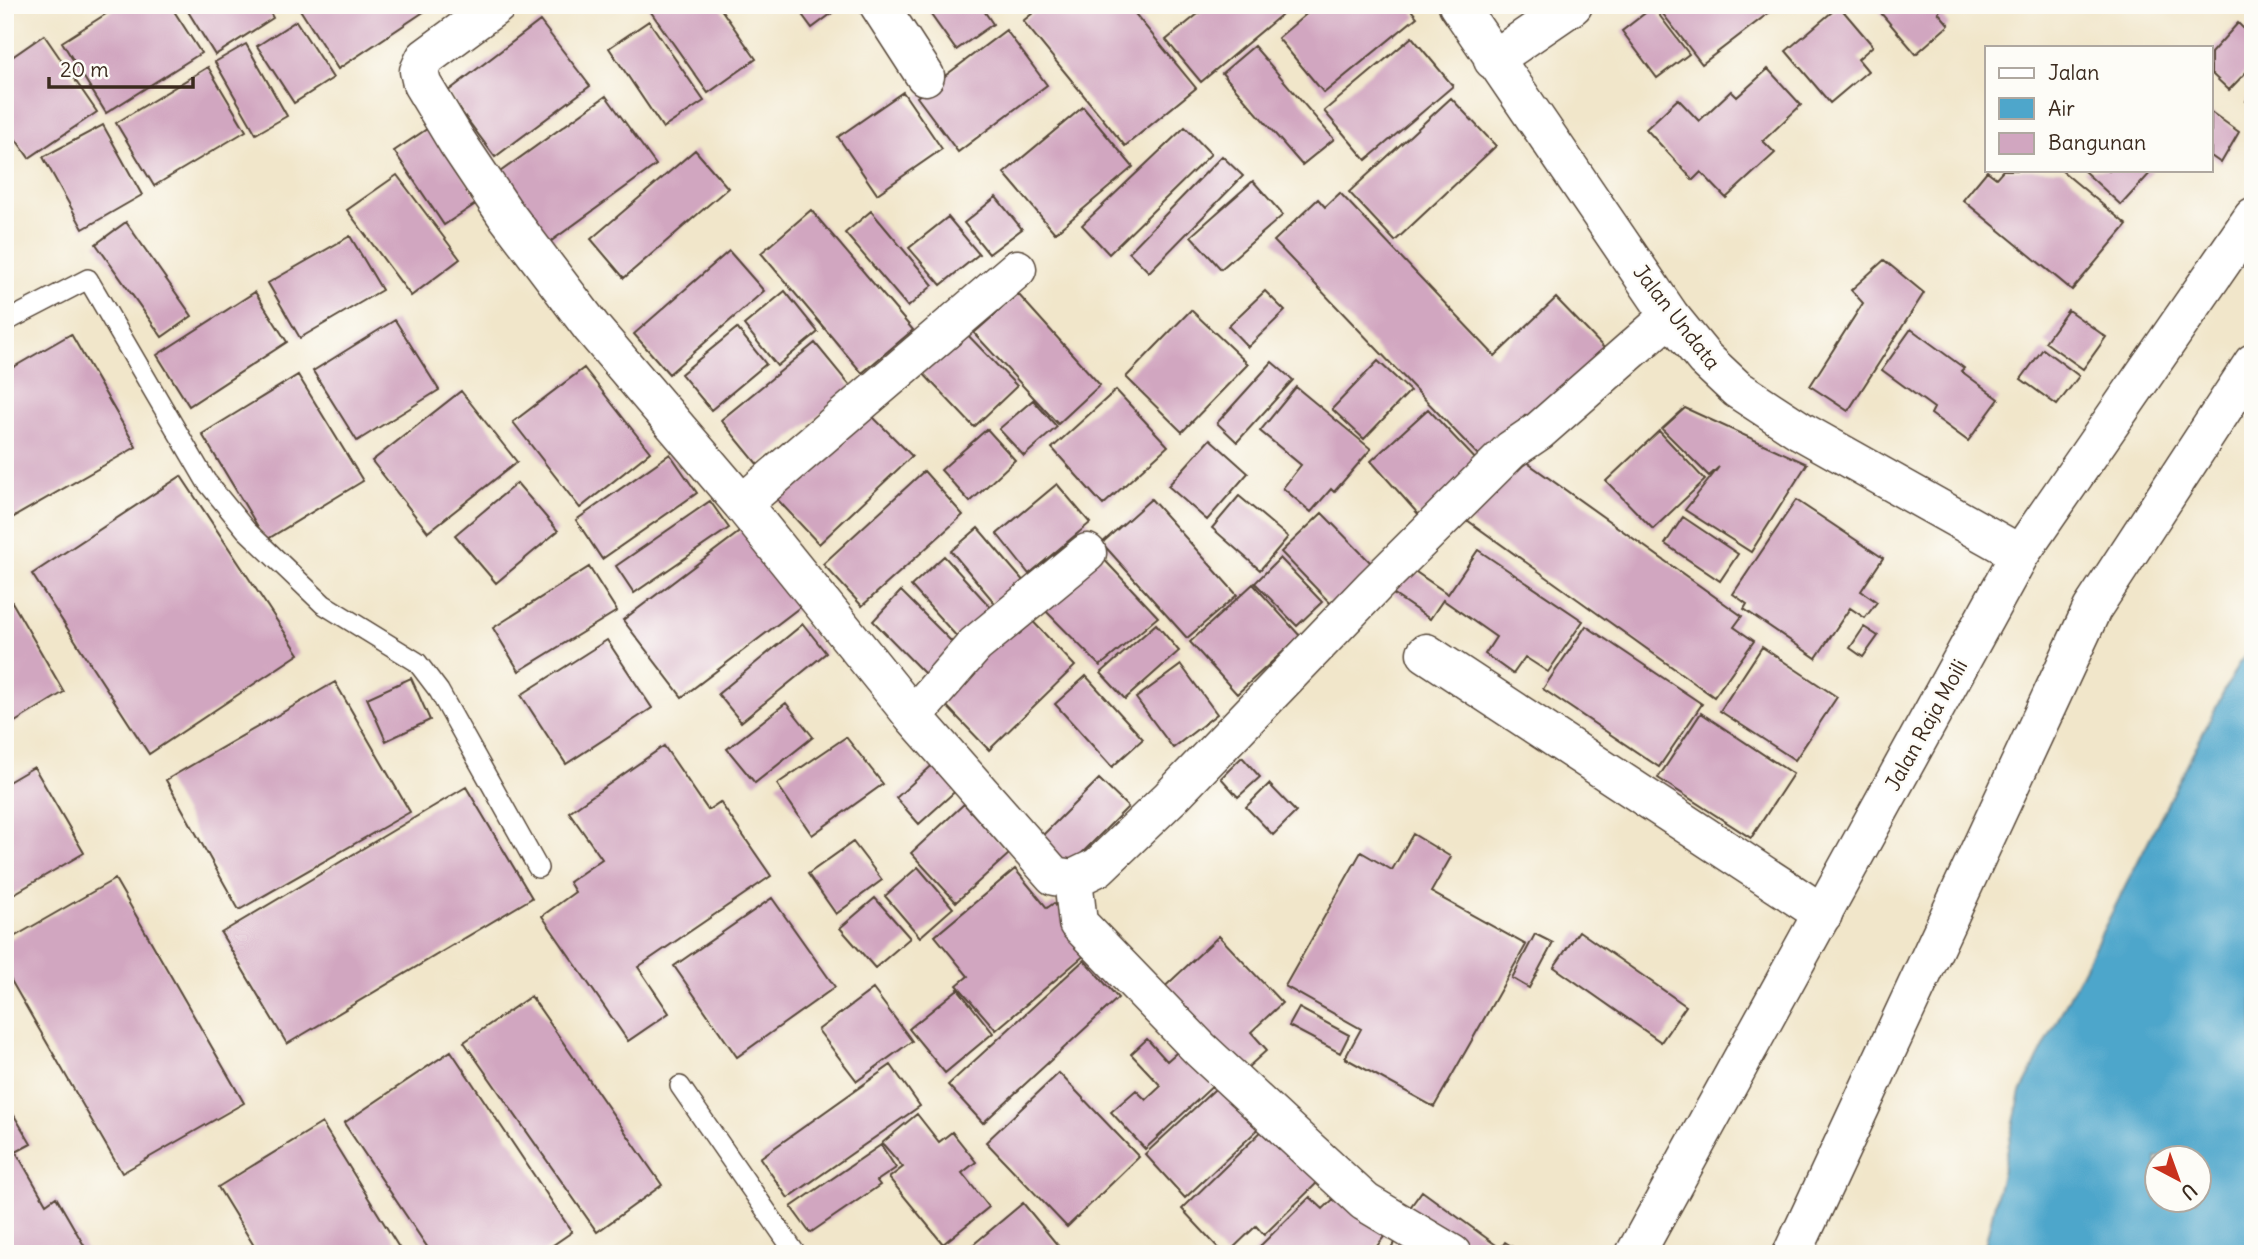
<svg xmlns="http://www.w3.org/2000/svg" width="2258" height="1259" font-family="Delius,sans-serif">
<style>
.water{fill:#4ea6cb;stroke:#446874;stroke-width:2;fill-rule:evenodd}
.building{fill:#d1a6c0}
.lines{fill:none;stroke-linecap:round;stroke-linejoin:round}
.lane-casing{stroke:#564638;stroke-width:22}
.street-casing{stroke:#564638;stroke-width:41}
.secondary-casing{stroke:#564638;stroke-width:41}
.primary-casing{stroke:#564638;stroke-width:41}
.lane{stroke:#fff;stroke-width:19}
.street{stroke:#fff;stroke-width:38}
.secondary{stroke:#fff;stroke-width:38}
.primary{stroke:#fff;stroke-width:38}
.labels{text-anchor:middle;dominant-baseline:central;stroke-width:5;stroke-linejoin:round;paint-order:stroke}
.street-label{font-size:21px;fill:#3b2a1e;stroke:#fdfcf7}
</style>
<rect width="100%" height="100%" fill="#fdfcf7"/>
<filter id="ink" filterUnits="userSpaceOnUse"><feTurbulence type="fractalNoise" baseFrequency=".0143" numOctaves="2"/><feDisplacementMap in="SourceGraphic" scale="14" xChannelSelector="R" yChannelSelector="G"/><feConvolveMatrix kernelMatrix="1 2 1 2 8 2 1 2 1" color-interpolation-filters="sRGB"/></filter>
<filter id="wash" filterUnits="userSpaceOnUse"><feTurbulence type="fractalNoise" baseFrequency=".00686" numOctaves="4" result="noise"/><feDisplacementMap in="SourceGraphic" scale="28" xChannelSelector="R" yChannelSelector="G"/><feGaussianBlur stdDeviation="1.57" result="paint"/><feColorMatrix in="noise" values="0 0 0 0 0 0 0 0 0 0 0 0 0 0 0 0 0 1.4 0 .05"/><feComposite in="paint" operator="in"/></filter>
<g filter="url(#wash)">
<rect width="100%" height="100%" fill="#f1e6ca"/>
<path class="water" d="M 2253,645 L 2253,1254 L 1983,1254 L 2021,1092 L 2237,666 ZM 2156,1158 L 2198,1158 L 2198,1200 L 2156,1200 Z"/>
<g id="blocks">
<path class="building" d="M 120,5 L 170,5 L 201,53 L 106,113 L 62,42 Z
M 184,5 L 266,5 L 273,18 L 215,55 Z
M 303,5 L 425,5 L 428,9 L 338,69 L 299,8 Z
M 646,5 L 718,5 L 756,59 L 708,93 Z
M 795,5 L 843,5 L 812,28 Z
M 924,5 L 980,5 L 993,24 L 956,50 Z
M 1043,5 L 1128,5 L 1196,88 L 1125,146 L 1023,21 Z
M 1209,5 L 1293,5 L 1201,82 L 1166,40 Z
M 1317,5 L 1407,5 L 1417,17 L 1324,93 L 1278,38 Z
M 1656,5 L 1779,5 L 1702,64 Z
M 1874,5 L 1946,5 L 1938,12 L 1949,25 L 1916,54 Z
M 1839,6 L 1873,46 L 1858,59 L 1868,71 L 1830,103 L 1786,51 Z
M 1653,7 L 1689,54 L 1657,78 L 1622,31 Z
M 296,21 L 333,78 L 294,103 L 257,46 Z
M 540,21 L 590,86 L 495,157 L 447,92 Z
M 649,21 L 704,101 L 663,128 L 609,48 Z
M 2238,23 L 2253,38 L 2253,65 L 2229,90 L 2211,73 L 2211,53 Z
M 1006,30 L 1047,85 L 958,152 L 917,97 Z
M 44,35 L 97,112 L 29,158 L 5,124 L 5,62 Z
M 1412,37 L 1453,86 L 1366,160 L 1324,111 Z
M 246,44 L 287,116 L 256,134 L 215,62 Z
M 1254,46 L 1334,139 L 1302,165 L 1222,73 Z
M 208,67 L 246,131 L 154,186 L 116,123 Z
M 1768,69 L 1801,105 L 1763,141 L 1775,153 L 1726,198 L 1701,172 L 1693,180 L 1646,129 L 1678,99 L 1699,121 L 1731,91 L 1737,97 Z
M 2253,90 L 2253,106 L 2246,101 Z
M 903,92 L 942,149 L 877,194 L 838,137 Z
M 606,96 L 656,165 L 543,247 L 493,177 Z
M 1451,98 L 1496,146 L 1395,241 L 1349,192 Z
M 1083,107 L 1133,167 L 1055,233 L 1004,173 Z
M 2211,112 L 2239,132 L 2221,163 L 2211,156 Z
M 103,125 L 142,195 L 83,229 L 43,157 Z
M 430,127 L 480,201 L 444,225 L 394,151 Z
M 1185,127 L 1211,154 L 1109,254 L 1082,225 Z
M 695,150 L 728,188 L 624,278 L 591,239 Z
M 1222,156 L 1243,176 L 1149,272 L 1129,252 Z
M 2003,170 L 2061,170 L 2127,225 L 2072,290 L 1963,200 L 1987,171 L 1996,178 Z
M 2083,170 L 2153,170 L 2121,205 Z
M 397,175 L 460,259 L 411,296 L 347,210 Z
M 1253,181 L 1283,215 L 1221,269 L 1191,236 Z
M 1340,193 L 1495,356 L 1556,298 L 1608,352 L 1533,422 L 1526,415 L 1480,457 L 1274,241 L 1318,199 L 1325,207 Z
M 996,197 L 1022,229 L 989,254 L 964,223 Z
M 811,210 L 913,330 L 862,373 L 761,253 Z
M 871,211 L 933,285 L 908,307 L 845,233 Z
M 948,217 L 979,254 L 941,285 L 909,248 Z
M 126,222 L 192,316 L 162,337 L 96,244 Z
M 350,236 L 382,290 L 300,338 L 268,283 Z
M 729,251 L 764,291 L 669,374 L 634,334 Z
M 1884,260 L 1924,293 L 1848,411 L 1810,386 L 1863,303 L 1851,290 Z
M 785,291 L 818,332 L 777,366 L 744,325 Z
M 1265,291 L 1285,311 L 1248,347 L 1228,326 Z
M 255,292 L 287,342 L 189,406 L 157,355 Z
M 1018,294 L 1100,385 L 1058,424 L 974,333 Z
M 1191,310 L 1248,364 L 1182,432 L 1126,377 Z
M 2068,310 L 2106,337 L 2083,369 L 2045,342 Z
M 395,320 L 439,390 L 357,441 L 313,371 Z
M 737,328 L 766,364 L 711,410 L 681,374 Z
M 962,329 L 1017,386 L 974,427 L 919,369 Z
M 1911,329 L 1964,368 L 1961,371 L 1999,399 L 1968,441 L 1931,414 L 1934,408 L 1882,370 Z
M 71,334 L 136,447 L 5,522 L 5,372 Z
M 815,343 L 852,388 L 758,465 L 721,420 Z
M 2043,349 L 2079,376 L 2057,405 L 2021,379 Z
M 1378,361 L 1410,391 L 1364,439 L 1332,409 Z
M 1272,362 L 1293,380 L 1237,442 L 1217,423 Z
M 584,368 L 650,452 L 580,508 L 513,422 Z
M 298,375 L 363,481 L 266,540 L 202,434 Z
M 1296,387 L 1371,449 L 1334,492 L 1331,489 L 1311,512 L 1283,488 L 1301,465 L 1260,431 Z
M 1116,390 L 1168,446 L 1103,505 L 1052,448 Z
M 461,391 L 517,462 L 428,532 L 372,461 Z
M 1033,400 L 1057,427 L 1024,456 L 999,429 Z
M 1685,408 L 1807,464 L 1751,552 L 1685,510 L 1719,467 L 1709,476 L 1662,429 Z
M 1428,409 L 1479,463 L 1420,516 L 1371,461 Z
M 870,414 L 912,456 L 819,544 L 776,498 Z
M 987,429 L 1015,460 L 970,502 L 941,470 Z
M 1659,431 L 1705,480 L 1653,529 L 1606,481 Z
M 1210,439 L 1248,473 L 1207,520 L 1168,486 Z
M 670,454 L 697,493 L 602,559 L 576,520 Z
M 1515,454 L 1742,616 L 1734,627 L 1754,641 L 1714,697 L 1467,520 Z
M 924,471 L 963,515 L 862,606 L 823,564 Z
M 181,476 L 299,654 L 149,754 L 32,574 Z
M 517,483 L 558,531 L 496,583 L 455,535 Z
M 1057,484 L 1090,523 L 1029,574 L 997,534 Z
M 1239,496 L 1288,537 L 1260,570 L 1212,528 Z
M 1151,499 L 1237,595 L 1187,638 L 1102,543 Z
M 1796,500 L 1883,558 L 1861,591 L 1877,602 L 1865,618 L 1850,608 L 1816,658 L 1744,609 L 1747,604 L 1733,594 Z
M 710,501 L 729,528 L 634,593 L 616,566 Z
M 1322,513 L 1375,567 L 1334,607 L 1281,552 Z
M 1683,517 L 1738,554 L 1720,581 L 1665,544 Z
M 750,524 L 808,601 L 682,697 L 623,620 Z
M 978,528 L 1031,590 L 1004,614 L 951,551 Z
M 1478,550 L 1583,621 L 1548,672 L 1525,657 L 1513,674 L 1485,654 L 1496,637 L 1443,600 L 1430,619 L 1393,594 L 1410,568 L 1448,594 Z
M 1099,554 L 1158,617 L 1100,666 L 1041,606 Z
M 944,556 L 1002,620 L 969,650 L 911,586 Z
M 1280,558 L 1322,602 L 1297,626 L 1255,583 Z
M 589,567 L 617,611 L 519,671 L 493,628 Z
M 1253,584 L 1300,636 L 1237,694 L 1190,642 Z
M 901,591 L 958,648 L 928,677 L 873,621 Z
M 12,602 L 64,692 L 5,728 L 5,606 Z
M 1024,612 L 1075,666 L 989,750 L 937,696 Z
M 803,624 L 826,653 L 741,722 L 718,694 Z
M 1156,624 L 1179,651 L 1125,699 L 1101,673 Z
M 1586,626 L 1702,704 L 1659,767 L 1543,689 Z
M 1864,627 L 1878,636 L 1863,657 L 1850,648 Z
M 607,640 L 652,708 L 566,764 L 521,695 Z
M 1762,647 L 1837,697 L 1795,760 L 1720,711 Z
M 1181,665 L 1217,714 L 1173,748 L 1136,698 Z
M 1086,676 L 1143,739 L 1112,767 L 1055,704 Z
M 411,678 L 430,720 L 386,741 L 367,698 Z
M 335,682 L 410,812 L 239,910 L 166,780 Z
M 786,703 L 813,737 L 755,783 L 727,749 Z
M 1701,713 L 1793,774 L 1751,838 L 1658,778 Z
M 846,737 L 883,784 L 812,835 L 777,784 Z
M 664,746 L 708,810 L 720,802 L 771,876 L 638,967 L 669,1013 L 628,1041 L 542,916 L 575,892 L 569,882 L 602,859 L 569,812 Z
M 1242,757 L 1260,777 L 1238,797 L 1221,778 Z
M 938,760 L 961,786 L 919,824 L 896,798 Z
M 34,767 L 84,853 L 5,899 L 5,784 Z
M 1099,779 L 1128,807 L 1068,867 L 1039,839 Z
M 1269,784 L 1296,812 L 1273,835 L 1246,807 Z
M 466,787 L 532,898 L 287,1044 L 221,933 Z
M 964,804 L 1009,854 L 956,902 L 911,853 Z
M 1413,834 L 1451,857 L 1431,892 L 1526,945 L 1434,1107 L 1345,1058 L 1361,1029 L 1285,986 L 1361,852 L 1392,870 Z
M 853,842 L 882,880 L 836,914 L 808,874 Z
M 918,867 L 953,908 L 920,937 L 885,896 Z
M 1015,869 L 1047,908 L 1054,903 L 1093,948 L 996,1030 L 957,985 L 968,976 L 935,936 Z
M 115,879 L 244,1103 L 122,1173 L 5,970 L 5,942 Z
M 772,898 L 835,987 L 737,1057 L 674,966 Z
M 875,898 L 910,938 L 875,968 L 840,928 Z
M 1579,931 L 1686,1006 L 1661,1042 L 1554,967 Z
M 1535,934 L 1553,943 L 1529,988 L 1512,978 Z
M 1219,936 L 1282,1003 L 1251,1032 L 1267,1050 L 1236,1078 L 1157,994 Z
M 1084,960 L 1118,998 L 983,1123 L 948,1085 Z
M 873,989 L 912,1041 L 857,1081 L 818,1030 Z
M 958,989 L 993,1033 L 945,1073 L 909,1029 Z
M 531,996 L 662,1185 L 597,1232 L 464,1042 Z
M 1299,1008 L 1349,1035 L 1340,1053 L 1289,1026 Z
M 1147,1039 L 1167,1061 L 1184,1046 L 1217,1082 L 1145,1149 L 1111,1112 L 1136,1090 L 1146,1100 L 1161,1086 L 1131,1054 Z
M 451,1051 L 572,1232 L 540,1254 L 432,1254 L 344,1123 Z
M 891,1065 L 920,1106 L 788,1198 L 760,1158 Z
M 1059,1073 L 1139,1157 L 1067,1227 L 986,1142 Z
M 1227,1078 L 1267,1121 L 1185,1198 L 1145,1154 Z
M 5,1100 L 31,1144 L 16,1152 L 46,1204 L 56,1197 L 89,1254 L 5,1254 Z
M 917,1114 L 939,1142 L 952,1132 L 976,1162 L 962,1173 L 989,1207 L 943,1244 L 889,1178 L 903,1167 L 882,1143 Z
M 1272,1121 L 1324,1176 L 1264,1235 L 1256,1226 L 1227,1254 L 1224,1254 L 1182,1209 Z
M 322,1123 L 403,1254 L 259,1254 L 218,1187 Z
M 881,1145 L 896,1168 L 877,1181 L 880,1185 L 810,1233 L 791,1207 Z
M 1343,1190 L 1386,1234 L 1371,1254 L 1252,1254 L 1310,1197 L 1323,1209 Z
M 1422,1191 L 1496,1245 L 1490,1254 L 1439,1254 L 1398,1224 Z
M 1023,1203 L 1064,1253 L 1063,1254 L 962,1254 Z
M 1401,1235 L 1427,1254 L 1387,1254 Z
M 1505,1242 L 1524,1254 L 1497,1254 Z"/>
</g>
</g>
<g filter="url(#ink)">
<use href="#blocks" fill-opacity="0" stroke="#564638" stroke-width="2"/>
<g class="lines">
<g class="lane-casing">
<path id="lane" d="M 5,322 L 88,279 L 206,481 L 246,530 L 323,604 L 417,662 L 439,691 L 538,868
M 680,1086 L 796,1254"/>
</g>
<g class="street-casing">
<path id="street" d="M 497,5 L 425,58 L 419,71 L 422,84 L 457,142 L 504,212 L 592,328 L 742,504 L 913,716 L 1054,876 L 1073,879 L 1098,867 L 1170,798 L 1374,586 L 1511,450 L 1539,431 L 1670,316
M 879,5 L 925,76
M 1458,5 L 1670,316 L 1705,359 L 1737,389 L 1801,431 L 2020,554
M 1493,60 L 1573,5
M 742,504 L 1017,269
M 1426,653 L 1823,914
M 913,716 L 975,645 L 1087,553
M 1073,879 L 1078,923 L 1200,1049 L 1365,1202 L 1452,1254"/>
</g>
<g class="secondary-casing">
<path id="secondary" d="M 1635,1254 L 2020,554 L 2253,217"/>
</g>
<g class="primary-casing">
<path id="primary" d="M 1792,1254 L 2092,609 L 2253,363"/>
</g>
<use href="#lane" class="lane"/>
<use href="#street" class="street"/>
<use href="#secondary" class="secondary"/>
<use href="#primary" class="primary"/>
</g>
</g>
<g class="labels">
<g class="street-label">
<text transform="translate(1677 317) rotate(52)">Jalan Undata</text>
<text transform="translate(1926 725) rotate(-61)">Jalan Raja Moili</text>
</g>
</g>
<rect width="2258" height="1259" fill="none" stroke="#fdfcf7" stroke-width="28"/>
<rect x="1985" y="46" width="228" height="126" fill="#fdfcf7" stroke="#afa8a0" stroke-width="2"/>
<rect x="1999" y="68" width="35" height="10" fill="#ffffff" stroke="#afa8a0" stroke-width="2"/>
<text x="2048" y="80" font-size="21" fill="#3b2a1e">Jalan</text>
<rect x="1999" y="98" width="35" height="21" fill="#4ea6cb" stroke="#afa8a0" stroke-width="2"/>
<text x="2048" y="116" font-size="21" fill="#3b2a1e">Air</text>
<rect x="1999" y="133" width="35" height="21" fill="#d1a6c0" stroke="#afa8a0" stroke-width="2"/>
<text x="2048" y="150" font-size="21" fill="#3b2a1e">Bangunan</text>
<g transform="translate(2178 1179) rotate(139)"><circle r="33" fill="#fdfcf7" stroke="#afa8a0" stroke-width="2"/>
<path d="M0-5L12 26L0 18L-12 26Z" fill="#c8321e"/>
<text y="-10" font-size="19" font-weight="bold" text-anchor="middle" fill="#3b2a1e">U</text>
</g>
<path d="M49 77v10h144v-10" fill="none" stroke="#3b2a1e" stroke-width="3.5"/>
<text x="60" y="77" font-size="21" fill="#3b2a1e" stroke="#fdfcf7" stroke-width="5" paint-order="stroke">20 m</text>
</svg>
